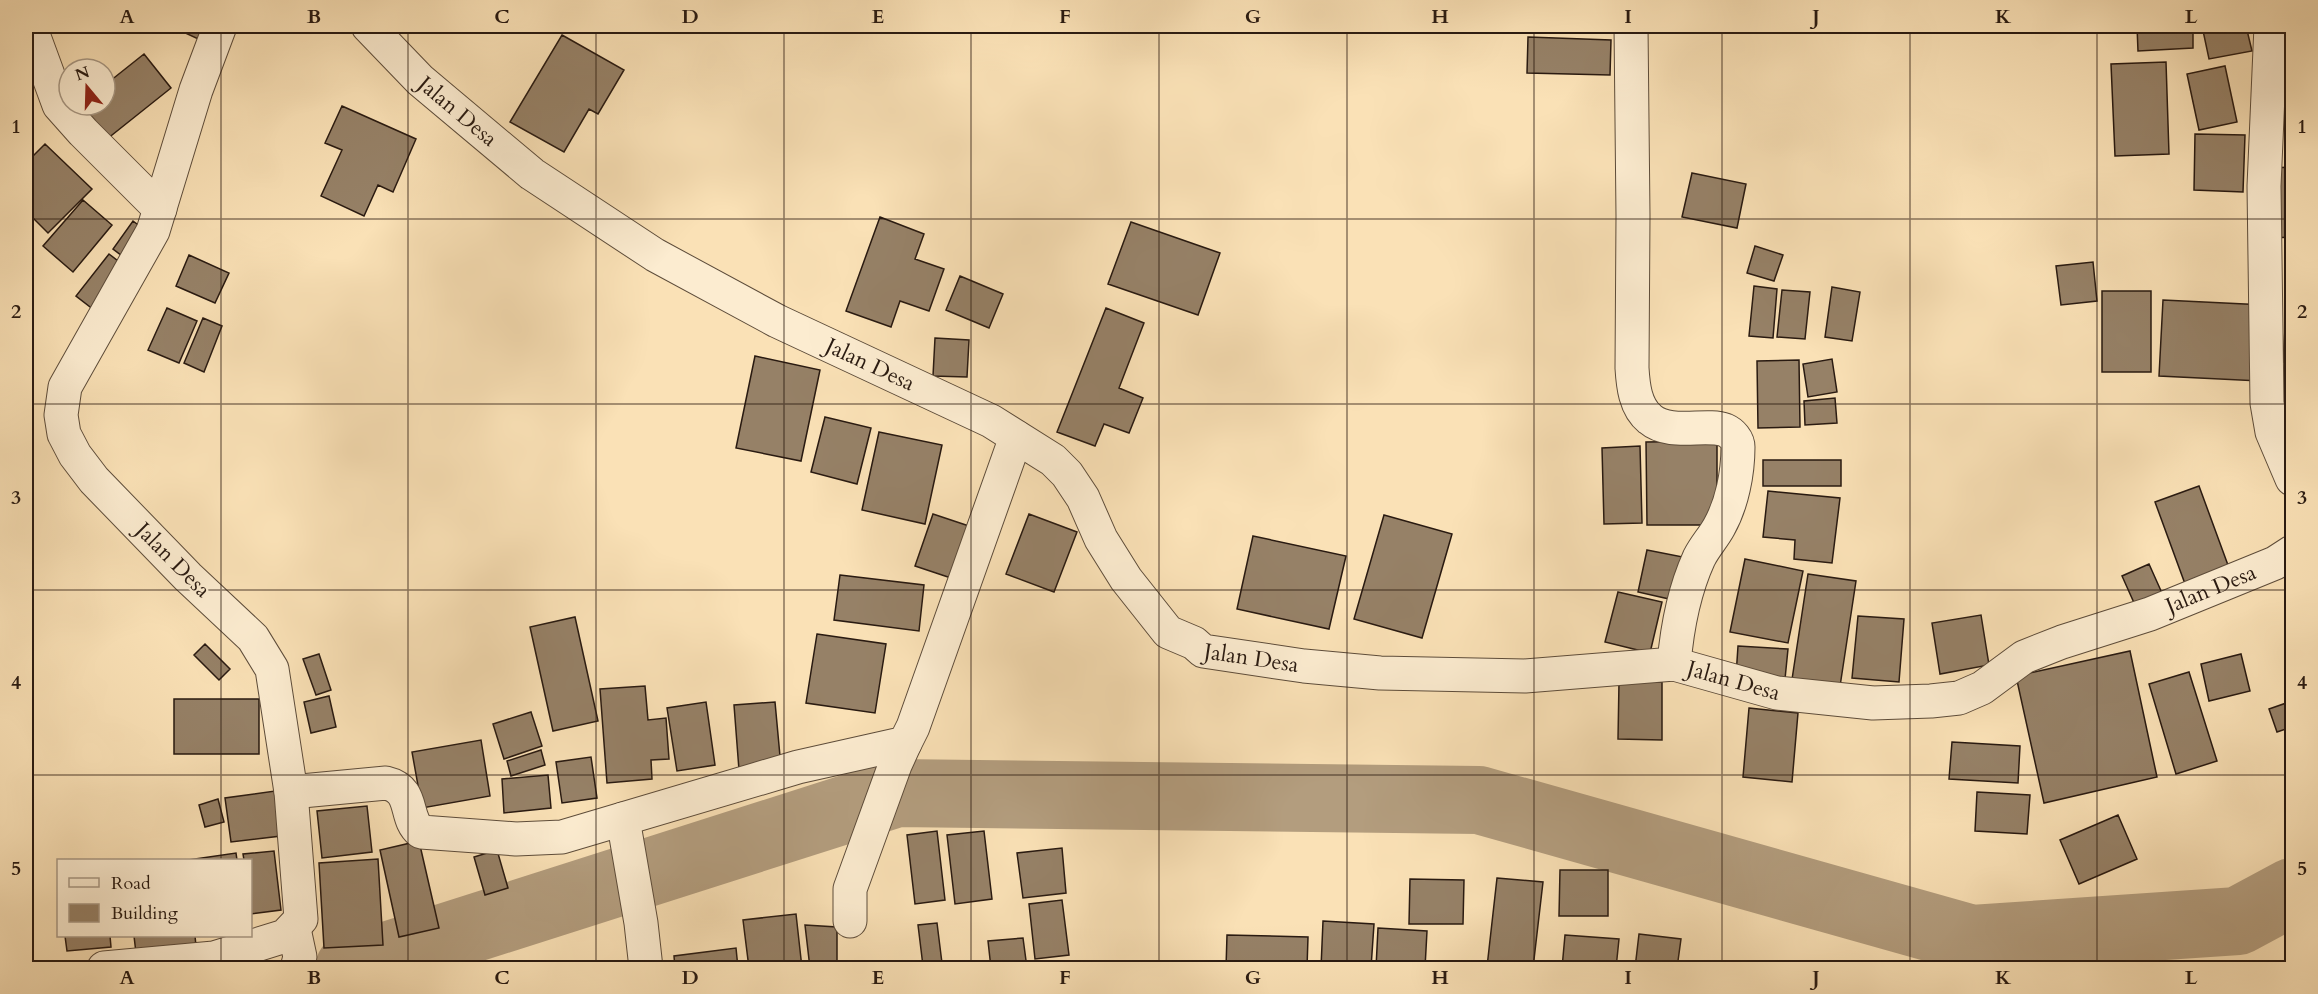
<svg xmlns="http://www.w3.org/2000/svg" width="2318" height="994" font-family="Cardo,serif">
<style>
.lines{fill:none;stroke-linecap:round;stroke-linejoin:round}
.river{stroke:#b39d7e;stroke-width:68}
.building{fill:#968167;stroke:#291a11;stroke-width:1.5}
.minor-casing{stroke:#5d4c3a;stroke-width:35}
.minor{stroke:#fcecd0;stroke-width:33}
.grid{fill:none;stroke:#291a11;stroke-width:1.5;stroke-opacity:0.55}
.labels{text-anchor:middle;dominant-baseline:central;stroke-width:4.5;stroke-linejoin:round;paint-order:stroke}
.street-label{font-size:22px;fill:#291a11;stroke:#fcecd0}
.neatline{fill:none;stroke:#291a11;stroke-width:2}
.grid-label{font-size:20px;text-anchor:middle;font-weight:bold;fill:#291a11}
</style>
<rect width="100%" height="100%" fill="#fae1b6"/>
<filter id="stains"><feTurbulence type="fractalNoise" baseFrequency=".00333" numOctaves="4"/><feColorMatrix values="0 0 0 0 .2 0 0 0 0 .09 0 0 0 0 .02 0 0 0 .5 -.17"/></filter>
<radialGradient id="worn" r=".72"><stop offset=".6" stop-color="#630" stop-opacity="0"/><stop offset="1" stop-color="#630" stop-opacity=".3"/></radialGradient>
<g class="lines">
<path class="river" d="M 349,968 L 897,793 L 1479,800 L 1972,939 L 2238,921 L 2292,892"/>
</g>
<path class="building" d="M 186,26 L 215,26 L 207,43 L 183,32 Z
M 1530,26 L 1606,26 L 1606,32 Z
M 2137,26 L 2193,26 L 2193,48 L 2138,51 Z
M 2202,26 L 2246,26 L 2252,51 L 2209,59 Z
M 562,35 L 624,70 L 598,114 L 589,109 L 564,152 L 510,122 Z
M 1528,37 L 1611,40 L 1610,75 L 1527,73 Z
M 144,54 L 171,88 L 107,139 L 80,105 L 105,105 L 105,85 Z
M 2166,62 L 2169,154 L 2115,156 L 2111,64 Z
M 2225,66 L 2237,122 L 2199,130 L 2187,74 Z
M 342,106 L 416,139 L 393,192 L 378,185 L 364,216 L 321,196 L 342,150 L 325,143 Z
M 2195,134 L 2245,135 L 2243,192 L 2194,190 Z
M 45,144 L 92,189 L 48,233 L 26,211 L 26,163 Z
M 2292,167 L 2292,237 L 2269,238 L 2267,168 Z
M 1692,173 L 1746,184 L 1737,228 L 1682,217 Z
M 83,200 L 112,225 L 73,272 L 43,246 Z
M 880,217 L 924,234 L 915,259 L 944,269 L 929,311 L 900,301 L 891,327 L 846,311 Z
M 133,221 L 150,234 L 130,262 L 113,249 Z
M 1131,222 L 1220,253 L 1198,315 L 1108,284 Z
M 1755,246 L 1783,255 L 1774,281 L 1747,273 Z
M 2290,249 L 2292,249 L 2292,297 L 2288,297 Z
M 109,254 L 127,268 L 94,310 L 76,296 Z
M 189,255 L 229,273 L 215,303 L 176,286 Z
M 2093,262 L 2097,301 L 2061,305 L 2056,266 Z
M 960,276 L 1003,294 L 989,328 L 946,310 Z
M 1754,286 L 1777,289 L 1773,338 L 1749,336 Z
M 1832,287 L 1860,292 L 1852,341 L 1825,337 Z
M 1782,290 L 1810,292 L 1805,339 L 1777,337 Z
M 2102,291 L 2151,291 L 2151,372 L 2102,372 Z
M 2163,300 L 2265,305 L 2260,381 L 2159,376 Z
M 167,308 L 197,321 L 179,363 L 148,350 Z
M 1106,308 L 1144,323 L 1119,388 L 1143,398 L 1129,433 L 1104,424 L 1095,446 L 1057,432 Z
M 2286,312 L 2292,312 L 2292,363 L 2283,362 Z
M 203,318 L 222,326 L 204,372 L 184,363 Z
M 935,338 L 969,340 L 967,377 L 933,376 Z
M 755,356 L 820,370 L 801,461 L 736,448 Z
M 1832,359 L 1837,392 L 1808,397 L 1803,364 Z
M 1799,360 L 1800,427 L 1758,428 L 1757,361 Z
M 1835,398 L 1837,423 L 1805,425 L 1804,401 Z
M 825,417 L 871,428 L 857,484 L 811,472 Z
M 879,432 L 942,445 L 925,524 L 862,510 Z
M 1717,441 L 1717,525 L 1647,525 L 1646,442 Z
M 1640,446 L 1642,523 L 1604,524 L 1602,448 Z
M 1763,460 L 1841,460 L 1841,486 L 1763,486 Z
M 2199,486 L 2232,576 L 2188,592 L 2155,502 Z
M 1768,491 L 1840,498 L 1832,563 L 1794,559 L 1795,540 L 1763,537 Z
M 933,514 L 975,528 L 957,580 L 915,566 Z
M 1029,514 L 1077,532 L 1054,592 L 1006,574 Z
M 1384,515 L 1452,534 L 1422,638 L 1354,619 Z
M 1253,536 L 1346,556 L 1329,629 L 1237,609 Z
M 1647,550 L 1688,558 L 1678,601 L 1638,592 Z
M 1745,559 L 1803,571 L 1788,643 L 1730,632 Z
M 2149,564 L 2162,593 L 2135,605 L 2122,576 Z
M 1808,574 L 1856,581 L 1839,693 L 1791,686 Z
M 840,575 L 924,585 L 919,631 L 834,620 Z
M 1618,592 L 1662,602 L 1650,653 L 1605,642 Z
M 1981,615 L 1989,665 L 1940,674 L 1932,623 Z
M 1858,616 L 1904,619 L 1899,682 L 1852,678 Z
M 575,617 L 598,721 L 553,731 L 530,627 Z
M 817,634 L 886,644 L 875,713 L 806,703 Z
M 205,644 L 230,669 L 219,680 L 194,655 Z
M 1738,646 L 1788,649 L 1785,679 L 1736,676 Z
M 2130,651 L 2157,777 L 2044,803 L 2016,676 Z
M 319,654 L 331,690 L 316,695 L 303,659 Z
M 2241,654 L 2250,691 L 2209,701 L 2201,664 Z
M 2189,672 L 2217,761 L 2176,774 L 2149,684 Z
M 1619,682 L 1662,682 L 1662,740 L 1618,739 Z
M 645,686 L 648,720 L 666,718 L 669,759 L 651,760 L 652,779 L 607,783 L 600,689 Z
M 329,696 L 336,727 L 311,733 L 304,702 Z
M 174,699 L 259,699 L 259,754 L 174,754 Z
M 2292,701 L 2292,727 L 2277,732 L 2269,709 Z
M 706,702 L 715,765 L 677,771 L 667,708 Z
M 775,702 L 781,767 L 739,770 L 734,705 Z
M 1749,708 L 1798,713 L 1792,782 L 1743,777 Z
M 531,712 L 542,746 L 504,759 L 493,724 Z
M 481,740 L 490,796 L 422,808 L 412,752 Z
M 1952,742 L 2020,746 L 2018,783 L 1949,779 Z
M 541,750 L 545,765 L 511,776 L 507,761 Z
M 591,757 L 597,798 L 562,803 L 556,762 Z
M 548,775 L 551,808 L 504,813 L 502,779 Z
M 275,791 L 281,836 L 231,842 L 225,798 Z
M 1977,792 L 2030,795 L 2027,834 L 1975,831 Z
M 218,799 L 224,822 L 205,827 L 199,805 Z
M 367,806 L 372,852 L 322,858 L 317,811 Z
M 2118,815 L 2137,859 L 2079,884 L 2060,840 Z
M 937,831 L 945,900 L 915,904 L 907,835 Z
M 984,831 L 992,899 L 955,904 L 947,835 Z
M 419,841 L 439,928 L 399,937 L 380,850 Z
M 1062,848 L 1066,893 L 1023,898 L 1017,853 Z
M 497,850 L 508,888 L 485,895 L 474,857 Z
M 274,851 L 281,910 L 251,914 L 250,860 L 244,860 L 243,854 Z
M 236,853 L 237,860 L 188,860 Z
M 378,859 L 383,945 L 324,948 L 319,863 Z
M 1560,870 L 1608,870 L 1608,916 L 1559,916 Z
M 1497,878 L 1543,882 L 1533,968 L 1487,967 Z
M 1410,879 L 1464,880 L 1463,924 L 1409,924 Z
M 1062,900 L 1069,955 L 1035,959 L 1029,904 Z
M 796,914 L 802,968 L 749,968 L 743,920 Z
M 1323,921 L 1374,924 L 1371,968 L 1321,968 Z
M 937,923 L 942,963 L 923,966 L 918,925 Z
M 805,925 L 837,927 L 837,968 L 810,968 Z
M 1378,928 L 1427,931 L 1425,968 L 1376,968 Z
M 1639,934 L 1681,939 L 1677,968 L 1635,968 Z
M 1227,935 L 1308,937 L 1307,968 L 1226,968 Z
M 1565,935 L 1619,939 L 1616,968 L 1562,968 Z
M 65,936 L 110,936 L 111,947 L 67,951 Z
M 134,936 L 195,936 L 196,946 L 136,953 Z
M 1023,938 L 1027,968 L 991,968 L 988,941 Z
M 736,948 L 738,968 L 675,968 L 674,956 Z"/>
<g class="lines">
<g class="minor-casing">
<g id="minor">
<path d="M 30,26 L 59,105 L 83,132 L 160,209"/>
<path id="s1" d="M 368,26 L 420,80 L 532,174 L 655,255 L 777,321 L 991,421 L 1053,460 L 1067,474 L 1083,498 L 1101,539 L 1126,579 L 1168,632 L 1194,643 L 1203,651 L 1304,666 L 1380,673 L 1525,676 L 1674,664 L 1777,693 L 1873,703 L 1931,701 L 1959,698 L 1982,688 L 2024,657 L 2062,642 L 2150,614 L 2275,563 L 2292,552"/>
<path d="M 1631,26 L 1633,216 L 1632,368 C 1633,385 1635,407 1650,419 C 1670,436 1705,423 1725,430 C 1732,433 1738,440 1738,447 C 1738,473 1732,504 1719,527 C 1713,538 1705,546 1699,558 C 1684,591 1677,628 1674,664"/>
<path d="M 2271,26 L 2264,186 L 2267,403 L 2272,432 L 2292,479"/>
<path d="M 291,792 L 386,783 C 416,790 403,818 421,832 L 516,839 L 562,837 L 798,767 L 905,743 L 913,727 L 1016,437"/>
<path d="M 623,819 L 641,923 L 646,968"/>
<path d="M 850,921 L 850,889 L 895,765 L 905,743"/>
<path d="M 294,929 L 300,957 L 297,968"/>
<path d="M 104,968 L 214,958 L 285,936 L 301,919 L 291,792 L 272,669 L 253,638 L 188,577 L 94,480 L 75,455 L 64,434 L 61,415 L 65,387 L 153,231 L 196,90 L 220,26"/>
</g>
</g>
<use href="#minor" class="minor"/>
</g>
<path class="grid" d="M 221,26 L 221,860M 408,26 L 408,968M 596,26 L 596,968M 784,26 L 784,968M 971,26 L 971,968M 1159,26 L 1159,968M 1347,26 L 1347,968M 1534,26 L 1534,968M 1722,26 L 1722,968M 1910,26 L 1910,968M 2097,26 L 2097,968M 26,219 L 2292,219M 26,404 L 2292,404M 26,590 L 2292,590M 26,775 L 2292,775M 221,936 L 221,968"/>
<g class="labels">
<g class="street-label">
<text stroke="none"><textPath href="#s1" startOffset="124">Jalan Desa</textPath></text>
<text stroke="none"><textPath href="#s1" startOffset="610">Jalan Desa</textPath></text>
<text transform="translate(173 560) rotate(45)">Jalan Desa</text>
<text stroke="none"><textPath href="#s1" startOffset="2104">Jalan Desa</textPath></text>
<text stroke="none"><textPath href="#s1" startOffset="1114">Jalan Desa</textPath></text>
<text stroke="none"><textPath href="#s1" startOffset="1600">Jalan Desa</textPath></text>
</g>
</g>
<rect width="2318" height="994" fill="none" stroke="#fae1b6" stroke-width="66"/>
<rect x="57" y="859" width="195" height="78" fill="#fcecd0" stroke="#a89884" stroke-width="1.5"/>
<rect x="69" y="878" width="30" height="9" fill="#fcecd0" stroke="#a89884" stroke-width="1.5"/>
<text x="111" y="889" font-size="18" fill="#291a11">Road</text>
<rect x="69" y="904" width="30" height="18" fill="#968167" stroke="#a89884" stroke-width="1.5"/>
<text x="111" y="919" font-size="18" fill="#291a11">Building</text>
<g transform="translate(87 87) rotate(341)"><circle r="28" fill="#fcecd0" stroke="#a89884" stroke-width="1.5"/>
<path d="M0-4.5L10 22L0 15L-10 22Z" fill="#8f2418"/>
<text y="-9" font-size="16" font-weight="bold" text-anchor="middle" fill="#291a11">N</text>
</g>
<rect x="33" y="33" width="2252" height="928" class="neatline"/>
<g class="grid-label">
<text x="127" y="23">A</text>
<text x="314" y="23">B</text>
<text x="502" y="23">C</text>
<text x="690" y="23">D</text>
<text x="878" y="23">E</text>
<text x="1065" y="23">F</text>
<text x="1253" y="23">G</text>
<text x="1440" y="23">H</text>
<text x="1628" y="23">I</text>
<text x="1816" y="23">J</text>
<text x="2003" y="23">K</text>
<text x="2191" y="23">L</text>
<text x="16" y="133">1</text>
<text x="2302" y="133">1</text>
<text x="16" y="318">2</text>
<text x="2302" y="318">2</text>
<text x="16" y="504">3</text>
<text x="2302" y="504">3</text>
<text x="16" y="689">4</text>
<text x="2302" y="689">4</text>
<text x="16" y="875">5</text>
<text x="2302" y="875">5</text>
<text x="127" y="984">A</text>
<text x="314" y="984">B</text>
<text x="502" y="984">C</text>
<text x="690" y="984">D</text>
<text x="878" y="984">E</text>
<text x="1065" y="984">F</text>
<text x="1253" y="984">G</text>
<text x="1440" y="984">H</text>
<text x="1628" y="984">I</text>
<text x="1816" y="984">J</text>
<text x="2003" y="984">K</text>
<text x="2191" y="984">L</text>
</g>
<rect width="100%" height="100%" filter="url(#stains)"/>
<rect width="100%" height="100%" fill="url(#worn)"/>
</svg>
